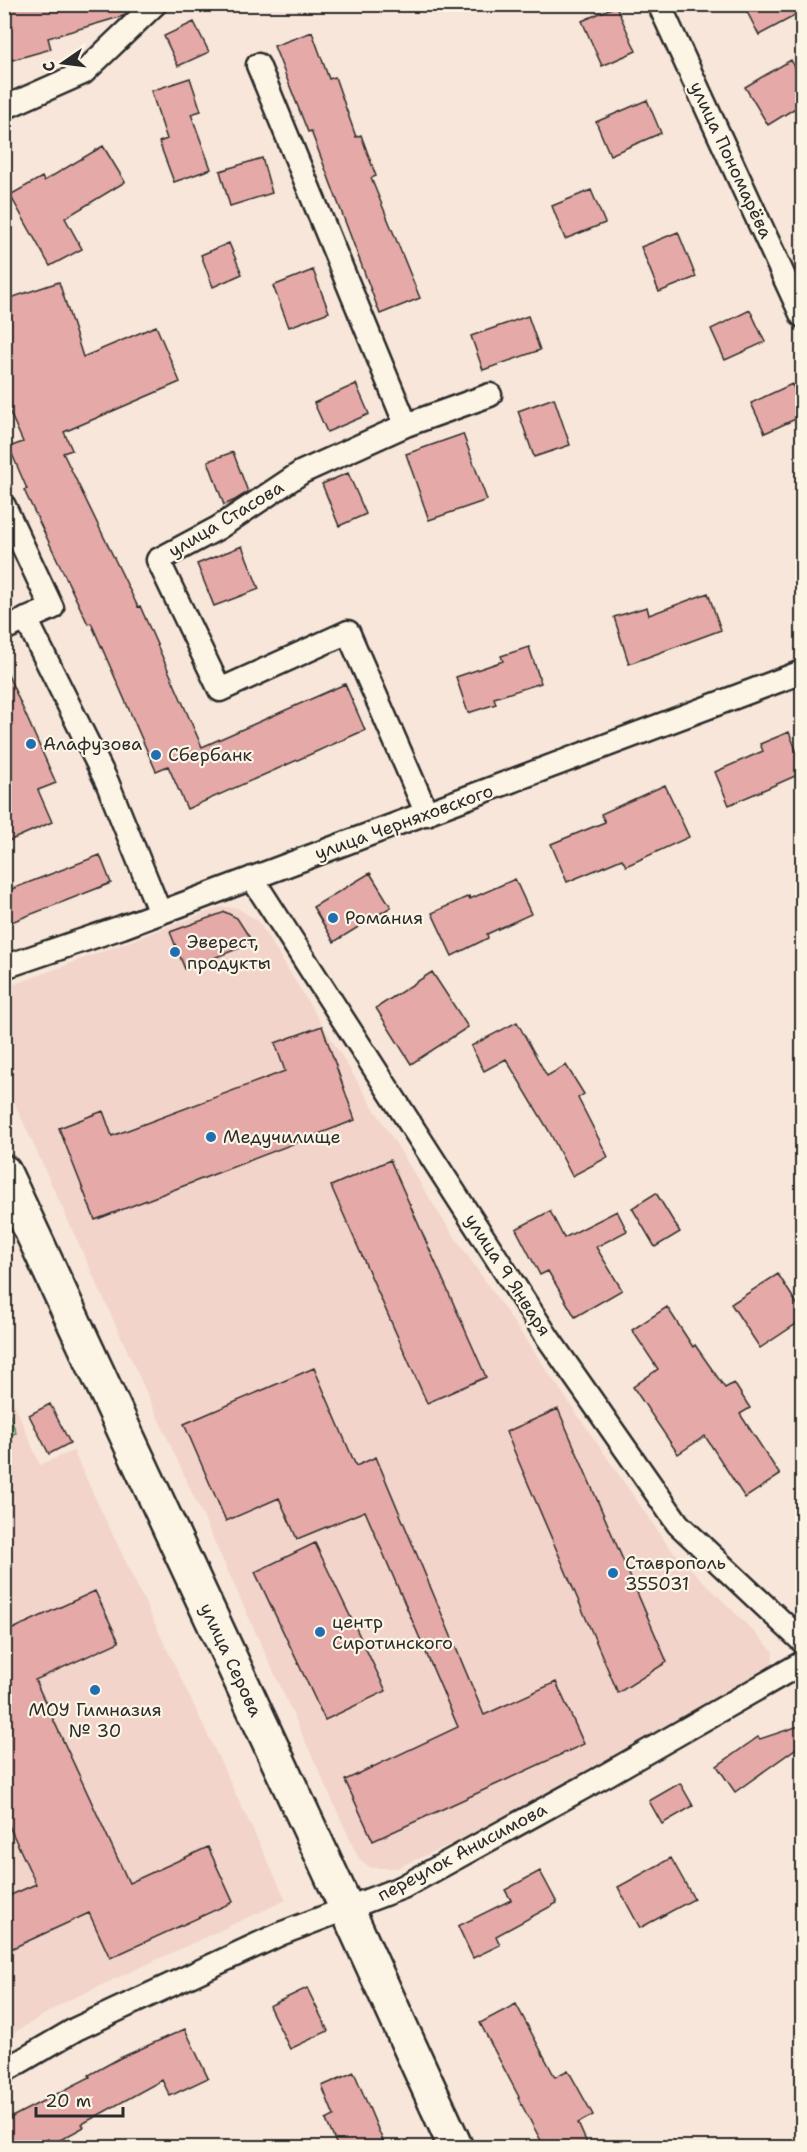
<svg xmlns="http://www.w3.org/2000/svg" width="807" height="2152" font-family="'Shantell Sans',sans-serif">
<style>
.built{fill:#f2d4ca}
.green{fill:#a4da9d;stroke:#688264;stroke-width:1.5}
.building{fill:#e5aaa8;stroke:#2b2b2b;stroke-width:1.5}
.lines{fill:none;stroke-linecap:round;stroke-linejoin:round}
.street-casing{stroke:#2b2b2b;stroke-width:27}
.secondary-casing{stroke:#2b2b2b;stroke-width:38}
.street{stroke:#fcf5e5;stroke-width:22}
.secondary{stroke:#fcf5e5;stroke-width:33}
.poi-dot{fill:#1f6fb2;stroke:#fcf5e5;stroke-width:2}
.labels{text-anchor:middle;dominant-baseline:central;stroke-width:4.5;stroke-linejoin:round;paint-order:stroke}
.street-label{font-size:18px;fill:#2b2b2b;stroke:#fcf5e5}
.poi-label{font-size:18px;fill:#2b2b2b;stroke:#fcf5e5;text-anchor:start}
</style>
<rect width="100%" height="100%" fill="#f7e6d9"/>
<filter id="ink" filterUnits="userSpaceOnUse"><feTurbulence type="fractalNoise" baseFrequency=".0167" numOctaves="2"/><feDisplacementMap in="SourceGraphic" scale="12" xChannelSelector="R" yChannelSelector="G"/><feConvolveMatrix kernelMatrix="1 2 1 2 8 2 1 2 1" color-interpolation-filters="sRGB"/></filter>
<g filter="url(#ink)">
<path class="built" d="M 221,907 L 237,908 L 258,921 L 441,1217 L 668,1546 L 773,1651 L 772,1670 L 460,1840 L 397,1868 L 371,1868 L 359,1859 L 5,1082 L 4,992 L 13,985 Z
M 4,1379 L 40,1465 L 73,1451 L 286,1900 L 65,2002 L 5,2038 Z"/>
<path class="green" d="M 5,1400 L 16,1433 L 5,1437 L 4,1437 Z"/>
<path class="building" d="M 30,4 L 135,4 L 123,16 L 48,38 L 51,49 L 12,60 L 4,36 L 4,12 Z
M 743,4 L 802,4 L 802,12 L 759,35 Z
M 616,6 L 636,51 L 602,66 L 582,21 Z
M 194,22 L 209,52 L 178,66 L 164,36 Z
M 312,32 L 329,79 L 335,77 L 356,137 L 361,135 L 376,176 L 371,178 L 420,298 L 380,314 L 311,131 L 308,132 L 274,46 Z
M 791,60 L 802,80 L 802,104 L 768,125 L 745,87 Z
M 190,78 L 201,111 L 191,114 L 211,169 L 174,182 L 159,142 L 167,139 L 151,91 Z
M 647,100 L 661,133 L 610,155 L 596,122 Z
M 103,146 L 125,182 L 65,218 L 82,249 L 50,266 L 10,195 L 42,177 L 44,181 Z
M 262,158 L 272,193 L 230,206 L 220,171 Z
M 591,190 L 605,223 L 565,239 L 552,206 Z
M 678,232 L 696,277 L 659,292 L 641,247 Z
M 229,243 L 242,274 L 213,287 L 201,255 Z
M 313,270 L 329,312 L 289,327 L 273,286 Z
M 59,282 L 83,357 L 156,326 L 180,382 L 64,432 L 72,450 L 63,453 L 138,607 L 140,606 L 202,747 L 345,684 L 365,730 L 187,809 L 168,766 L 156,771 L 91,623 L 88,624 L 24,490 L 27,489 L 9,447 L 23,442 L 4,399 L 4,300 Z
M 750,310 L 765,342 L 725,360 L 711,329 Z
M 528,316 L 540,350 L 483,370 L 471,336 Z
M 356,384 L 369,414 L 327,432 L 314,403 Z
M 792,384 L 802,407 L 802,416 L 765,433 L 751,403 Z
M 554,398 L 570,445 L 534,457 L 518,411 Z
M 463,434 L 487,500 L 429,520 L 406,454 Z
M 233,452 L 248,492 L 235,500 L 224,505 L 208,461 Z
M 348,473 L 366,514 L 339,526 L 322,484 Z
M 242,546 L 259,589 L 214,606 L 197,564 Z
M 708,593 L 721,630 L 629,664 L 614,617 L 647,607 L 649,615 Z
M 529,647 L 541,683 L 494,698 L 496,704 L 468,713 L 456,677 L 503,661 L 501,656 Z
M 4,666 L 56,783 L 38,790 L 52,822 L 4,843 Z
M 789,732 L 802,765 L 802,773 L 729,805 L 715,772 L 763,751 L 760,744 Z
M 665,785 L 689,837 L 626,866 L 622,859 L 567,882 L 551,844 L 605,822 L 601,814 Z
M 100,855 L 111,883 L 4,925 L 4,892 Z
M 370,873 L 391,907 L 334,942 L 313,907 Z
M 515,879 L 531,914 L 487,934 L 488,938 L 452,956 L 432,913 L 469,896 L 470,899 Z
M 225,912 L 237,918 L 253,943 L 185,969 L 170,932 Z
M 432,972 L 468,1027 L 411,1064 L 376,1008 Z
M 517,1022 L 547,1076 L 566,1065 L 584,1094 L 578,1098 L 608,1157 L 572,1176 L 549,1131 L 506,1059 L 484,1071 L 471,1046 Z
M 322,1026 L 355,1120 L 95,1220 L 59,1128 L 103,1111 L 112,1136 L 285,1071 L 275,1043 Z
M 390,1160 L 486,1377 L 427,1403 L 331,1186 Z
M 656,1193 L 680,1232 L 655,1247 L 632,1208 Z
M 550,1211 L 564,1238 L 617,1211 L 627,1231 L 596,1247 L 622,1290 L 575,1317 L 548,1271 L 540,1275 L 516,1229 Z
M 778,1274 L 802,1312 L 802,1320 L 760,1348 L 731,1304 Z
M 667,1307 L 693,1347 L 695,1345 L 725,1388 L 734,1383 L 750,1408 L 740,1414 L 780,1475 L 745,1498 L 705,1436 L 678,1454 L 633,1387 L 658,1369 L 632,1330 Z
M 314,1368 L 356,1466 L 376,1457 L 484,1715 L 556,1682 L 584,1744 L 373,1841 L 345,1780 L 458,1727 L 365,1511 L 297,1539 L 279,1498 L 226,1521 L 184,1424 Z
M 50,1404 L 70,1443 L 49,1454 L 29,1415 Z
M 558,1409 L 667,1662 L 618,1693 L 506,1432 Z
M 315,1543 L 386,1691 L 325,1720 L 255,1572 Z
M 95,1591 L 119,1642 L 35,1680 L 129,1883 L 208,1847 L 233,1902 L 110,1958 L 89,1913 L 4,1952 L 4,1898 L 36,1884 L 4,1815 L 4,1633 Z
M 802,1725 L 802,1744 L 735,1792 L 717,1766 L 758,1737 L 760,1739 Z
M 680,1783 L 693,1806 L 662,1824 L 649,1801 Z
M 671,1858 L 694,1899 L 640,1928 L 618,1887 Z
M 540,1871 L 557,1903 L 496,1936 L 500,1945 L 473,1958 L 458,1926 L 511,1900 L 505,1890 Z
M 307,1988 L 328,2031 L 290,2049 L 269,2006 Z
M 516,2004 L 555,2077 L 568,2070 L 593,2115 L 578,2123 L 589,2148 L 545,2148 L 518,2098 L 519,2097 L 480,2023 Z
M 185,2029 L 208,2078 L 170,2096 L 162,2080 L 82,2124 L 84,2127 L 51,2145 L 48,2139 L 31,2148 L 4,2148 L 4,2121 L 90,2077 L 89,2075 L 120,2058 Z
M 354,2072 L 383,2141 L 369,2148 L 338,2148 L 326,2120 L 334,2116 L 322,2086 Z"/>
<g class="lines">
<g class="street-casing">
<path id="street" d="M 659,4 L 802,316
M 258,65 L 406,425
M 4,108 L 83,73 L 155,4
M 4,506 L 52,608 L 4,629
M 26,619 L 107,782 L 160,913
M 427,814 L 348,632 L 220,690 L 158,560 L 218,528 L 302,472 L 406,425 L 490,395
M 252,878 L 548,1338 L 678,1524 L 802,1641
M 4,967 L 122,927 L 802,672
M 4,2071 L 76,2029 L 280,1934 L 403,1887 L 608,1774 L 802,1663"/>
</g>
<g class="secondary-casing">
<path id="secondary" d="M 4,1172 L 347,1909 L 456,2148"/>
</g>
<use href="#street" class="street"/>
<use href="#secondary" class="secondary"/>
</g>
</g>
<g class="poi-dot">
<circle cx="31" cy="744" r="6"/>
<circle cx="156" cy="755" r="6"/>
<circle cx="333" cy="918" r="6"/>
<circle cx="175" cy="952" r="6"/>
<circle cx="211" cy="1137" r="6"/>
<circle cx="613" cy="1573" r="6"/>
<circle cx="320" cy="1632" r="6"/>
<circle cx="95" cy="1690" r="6"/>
</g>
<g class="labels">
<g class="street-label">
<text transform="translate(731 160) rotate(65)">улица Пономарёва</text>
<text transform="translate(226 519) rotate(-31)">улица Стасова</text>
<text transform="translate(404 822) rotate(-20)">улица Черняховского</text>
<text transform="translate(508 1275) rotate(57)">улица 9 Января</text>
<text transform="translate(231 1660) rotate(65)">улица Серова</text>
<text transform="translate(462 1852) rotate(-28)">переулок Анисимова</text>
</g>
<g class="poi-label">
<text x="43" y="744">Алафузова</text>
<text x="168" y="755">Сбербанк</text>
<text x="345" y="918">Романия</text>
<text x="187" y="942">Эверест,<tspan x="187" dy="21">продукты</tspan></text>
<text x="223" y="1137">Медучилище</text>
<text x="625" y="1563">Ставрополь<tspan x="625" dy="21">355031</tspan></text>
<text x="332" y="1622">центр<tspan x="332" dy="21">Сиротинского</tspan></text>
<text x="95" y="1710" text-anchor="middle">МОУ Гимназия<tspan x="95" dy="21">№ 30</tspan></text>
</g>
</g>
<rect width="807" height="2152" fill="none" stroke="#fcf5e5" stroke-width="24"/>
<rect x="12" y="12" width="783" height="2128" fill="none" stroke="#2b2b2b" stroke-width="2" filter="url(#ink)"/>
<g transform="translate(63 63) rotate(256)" stroke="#fcf5e5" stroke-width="4.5" paint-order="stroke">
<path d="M0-4.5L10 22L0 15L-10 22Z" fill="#2b2b2b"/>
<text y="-9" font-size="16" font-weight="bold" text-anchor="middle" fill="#2b2b2b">С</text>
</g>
<path d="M36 2107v9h87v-9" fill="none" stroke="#2b2b2b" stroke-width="3"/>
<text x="45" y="2107" font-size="18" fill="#2b2b2b" stroke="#fcf5e5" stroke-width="4.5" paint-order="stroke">20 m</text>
</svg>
